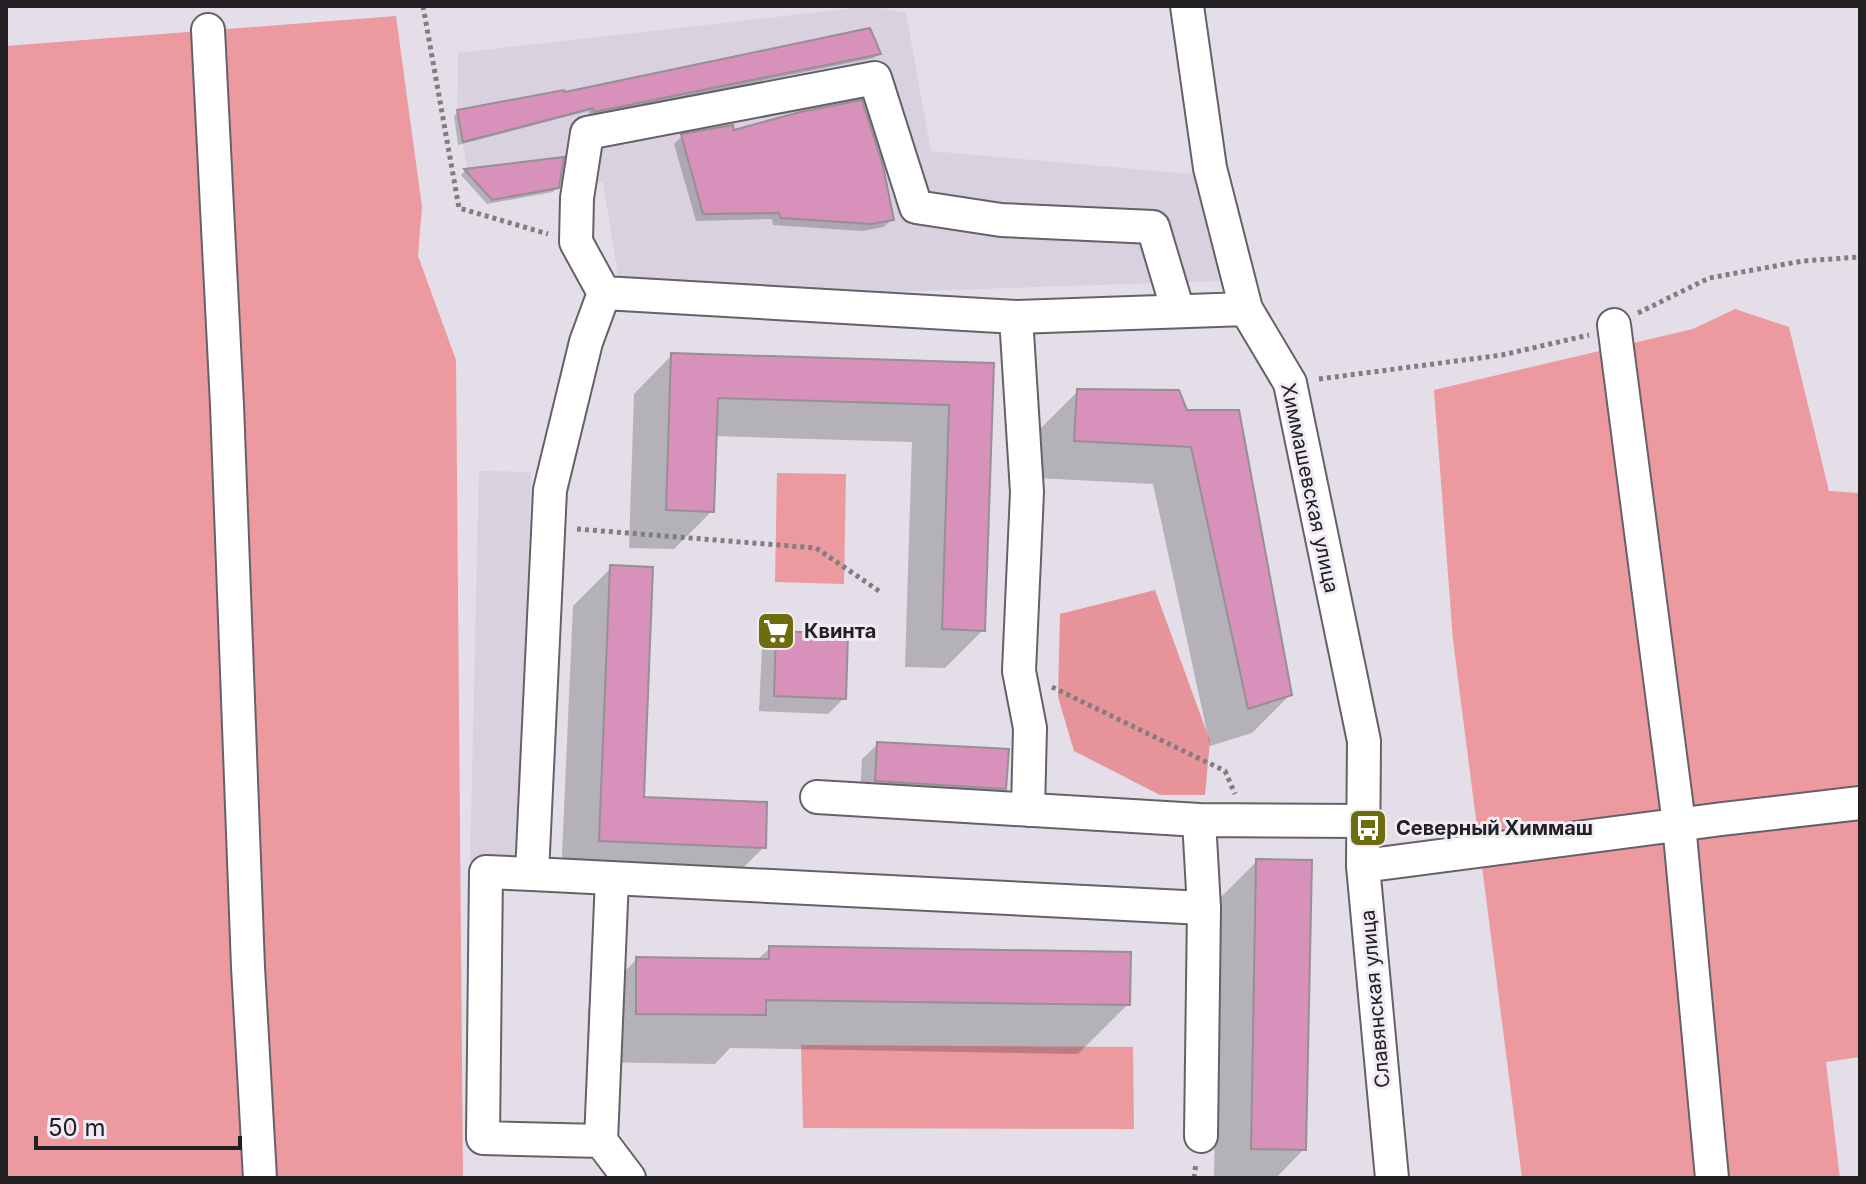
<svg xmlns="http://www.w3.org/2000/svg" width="1866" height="1184" font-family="Inter,sans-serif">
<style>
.built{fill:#dad1e0}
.green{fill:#ec9aa0}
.forest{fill:#e69399}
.shadow{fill:#0003}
.building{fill:#d791bb;stroke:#988f94;stroke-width:2}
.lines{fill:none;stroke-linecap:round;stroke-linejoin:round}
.minor-casing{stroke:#666169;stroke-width:36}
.path{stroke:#807d83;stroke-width:5;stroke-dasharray:4 4;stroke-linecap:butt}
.minor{stroke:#fff;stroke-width:32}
.labels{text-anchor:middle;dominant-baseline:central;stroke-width:6;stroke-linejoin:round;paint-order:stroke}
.street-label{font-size:20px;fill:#222023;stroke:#f0ebf4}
.poi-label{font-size:20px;font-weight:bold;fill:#222023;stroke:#f0ebf4;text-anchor:start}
</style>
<rect width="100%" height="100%" fill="#e3dee7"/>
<path class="built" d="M 872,6 L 906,13 L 931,151 L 1202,175 L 1220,281 L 622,301 L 603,182 L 492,200 L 468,174 L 457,110 L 458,53 Z
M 479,471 L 531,472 L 519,861 L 470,861 Z"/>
<path class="green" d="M 396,16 L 422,207 L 418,256 L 456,360 L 463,1178 L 6,1178 L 6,46 Z
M 1735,309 L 1789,327 L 1829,491 L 1860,493 L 1860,1057 L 1826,1062 L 1840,1178 L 1522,1178 L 1453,640 L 1434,390 L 1693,329 Z
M 777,473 L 846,474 L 844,584 L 775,582 Z
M 801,1045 L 1133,1047 L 1134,1129 L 803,1128 Z"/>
<path class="forest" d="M 1155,590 L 1210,741 L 1205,795 L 1160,795 L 1074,751 L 1058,697 L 1060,614 Z"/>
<path class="shadow" d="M 879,54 L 874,58 L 590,116 L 588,111 L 458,145 L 454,116 L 458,112 Z
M 732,133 L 892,219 L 884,227 L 862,231 L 773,225 L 772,219 L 696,221 L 674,144 L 682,136 Z
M 562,159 L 557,187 L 553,192 L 487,204 L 461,175 L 465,171 Z
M 672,355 L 992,365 L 983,630 L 945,668 L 905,667 L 912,442 L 715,436 L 712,511 L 674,549 L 629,548 L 634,394 Z
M 1078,391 L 1177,392 L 1290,695 L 1252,733 L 1210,746 L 1153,484 L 1037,478 L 1040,429 Z
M 611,568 L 642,799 L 764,847 L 726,885 L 561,878 L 573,606 Z
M 777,633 L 844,698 L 828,714 L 759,711 L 762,648 Z
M 878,744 L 1004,788 L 989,804 L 860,796 L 862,759 Z
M 1257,861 L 1304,1149 L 1276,1178 L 1214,1178 L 1219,899 Z
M 770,948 L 1128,1004 L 1078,1054 L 730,1048 L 715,1064 L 587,1062 L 588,1008 L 637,959 L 757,960 Z"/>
<path class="building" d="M 870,28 L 881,54 L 594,112 L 593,108 L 463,142 L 457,110 L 564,90 L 565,92 Z
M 862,100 L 883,166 L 894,220 L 871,224 L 781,218 L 779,213 L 703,214 L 681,134 L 733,125 L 734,130 L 800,112 Z
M 564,157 L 559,188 L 492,200 L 464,169 Z
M 671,353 L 994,363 L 985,631 L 942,629 L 949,405 L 718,398 L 714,512 L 666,510 Z
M 1077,389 L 1179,390 L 1187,410 L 1239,410 L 1292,695 L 1248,709 L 1191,447 L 1074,441 Z
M 610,565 L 653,567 L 644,797 L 767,802 L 766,848 L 599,841 Z
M 776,631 L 848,634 L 846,699 L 774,696 Z
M 877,742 L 1009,749 L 1006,789 L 875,781 Z
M 1256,859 L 1312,860 L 1306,1150 L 1251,1149 Z
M 769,946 L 1131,952 L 1130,1005 L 766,1000 L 766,1015 L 636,1014 L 636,957 L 769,959 Z"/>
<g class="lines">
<g class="minor-casing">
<path id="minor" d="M 1187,6 L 1210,168 L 1246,309 L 1290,383 L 1364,741 L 1363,866 L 1392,1178
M 208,30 L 227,405 L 248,967 L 260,1178
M 604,293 L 576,242 L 577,198 L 587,133 L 875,78 L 916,207 L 1001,220 L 1153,227 L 1178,311
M 1016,317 L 1027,492 L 1019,671 L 1030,728 L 1028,810
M 1614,325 L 1679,824 L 1712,1178
M 817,797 L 1199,820
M 1363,866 L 1722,819 L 1860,803
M 532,874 L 486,872 L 483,1138 L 601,1141 L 612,878
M 1204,908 L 532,874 L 550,490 L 586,342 L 604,293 L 1016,317 L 1246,309
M 1201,1136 L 1204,908 L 1199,820 L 1364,821
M 601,1141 L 629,1178"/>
</g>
<path class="path" d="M 423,6 L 459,208 L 548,234
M 1638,313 L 1709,278 L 1803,261 L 1860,257
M 1319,379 L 1502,355 L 1589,335
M 577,529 L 816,548 L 882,593
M 1052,687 L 1225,771 L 1235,794
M 1194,1178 L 1196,1163"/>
<use href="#minor" class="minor"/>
</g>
<defs>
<g id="supermarket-square" transform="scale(2)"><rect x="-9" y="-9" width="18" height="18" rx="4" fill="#6d6d0e" stroke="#f0ebf4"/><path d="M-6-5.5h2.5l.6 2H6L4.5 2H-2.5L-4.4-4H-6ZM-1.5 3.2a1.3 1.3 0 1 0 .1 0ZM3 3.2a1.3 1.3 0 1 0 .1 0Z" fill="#fff"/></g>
<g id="bus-square" transform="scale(2)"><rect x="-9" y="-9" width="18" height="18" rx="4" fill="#6d6d0e" stroke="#f0ebf4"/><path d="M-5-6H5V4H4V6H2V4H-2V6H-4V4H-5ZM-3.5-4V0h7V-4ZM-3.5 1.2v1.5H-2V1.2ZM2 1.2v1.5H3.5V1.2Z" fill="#fff"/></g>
</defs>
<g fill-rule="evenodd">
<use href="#supermarket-square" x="776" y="631"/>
<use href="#bus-square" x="1368" y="828"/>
</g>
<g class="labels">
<g class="street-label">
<text transform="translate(1310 488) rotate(78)">Химмашевская улица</text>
<text transform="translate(1375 999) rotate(-95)">Славянская улица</text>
</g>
<g class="poi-label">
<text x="804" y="631">Квинта</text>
<text x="1396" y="828">Северный Химмаш</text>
</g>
</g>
<rect width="1866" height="1184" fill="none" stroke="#222023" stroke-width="16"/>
<path d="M36 1136v12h204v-12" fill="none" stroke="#222023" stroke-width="4"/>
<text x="48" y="1136" font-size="24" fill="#222023" stroke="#f0ebf4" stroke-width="6" paint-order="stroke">50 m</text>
</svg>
